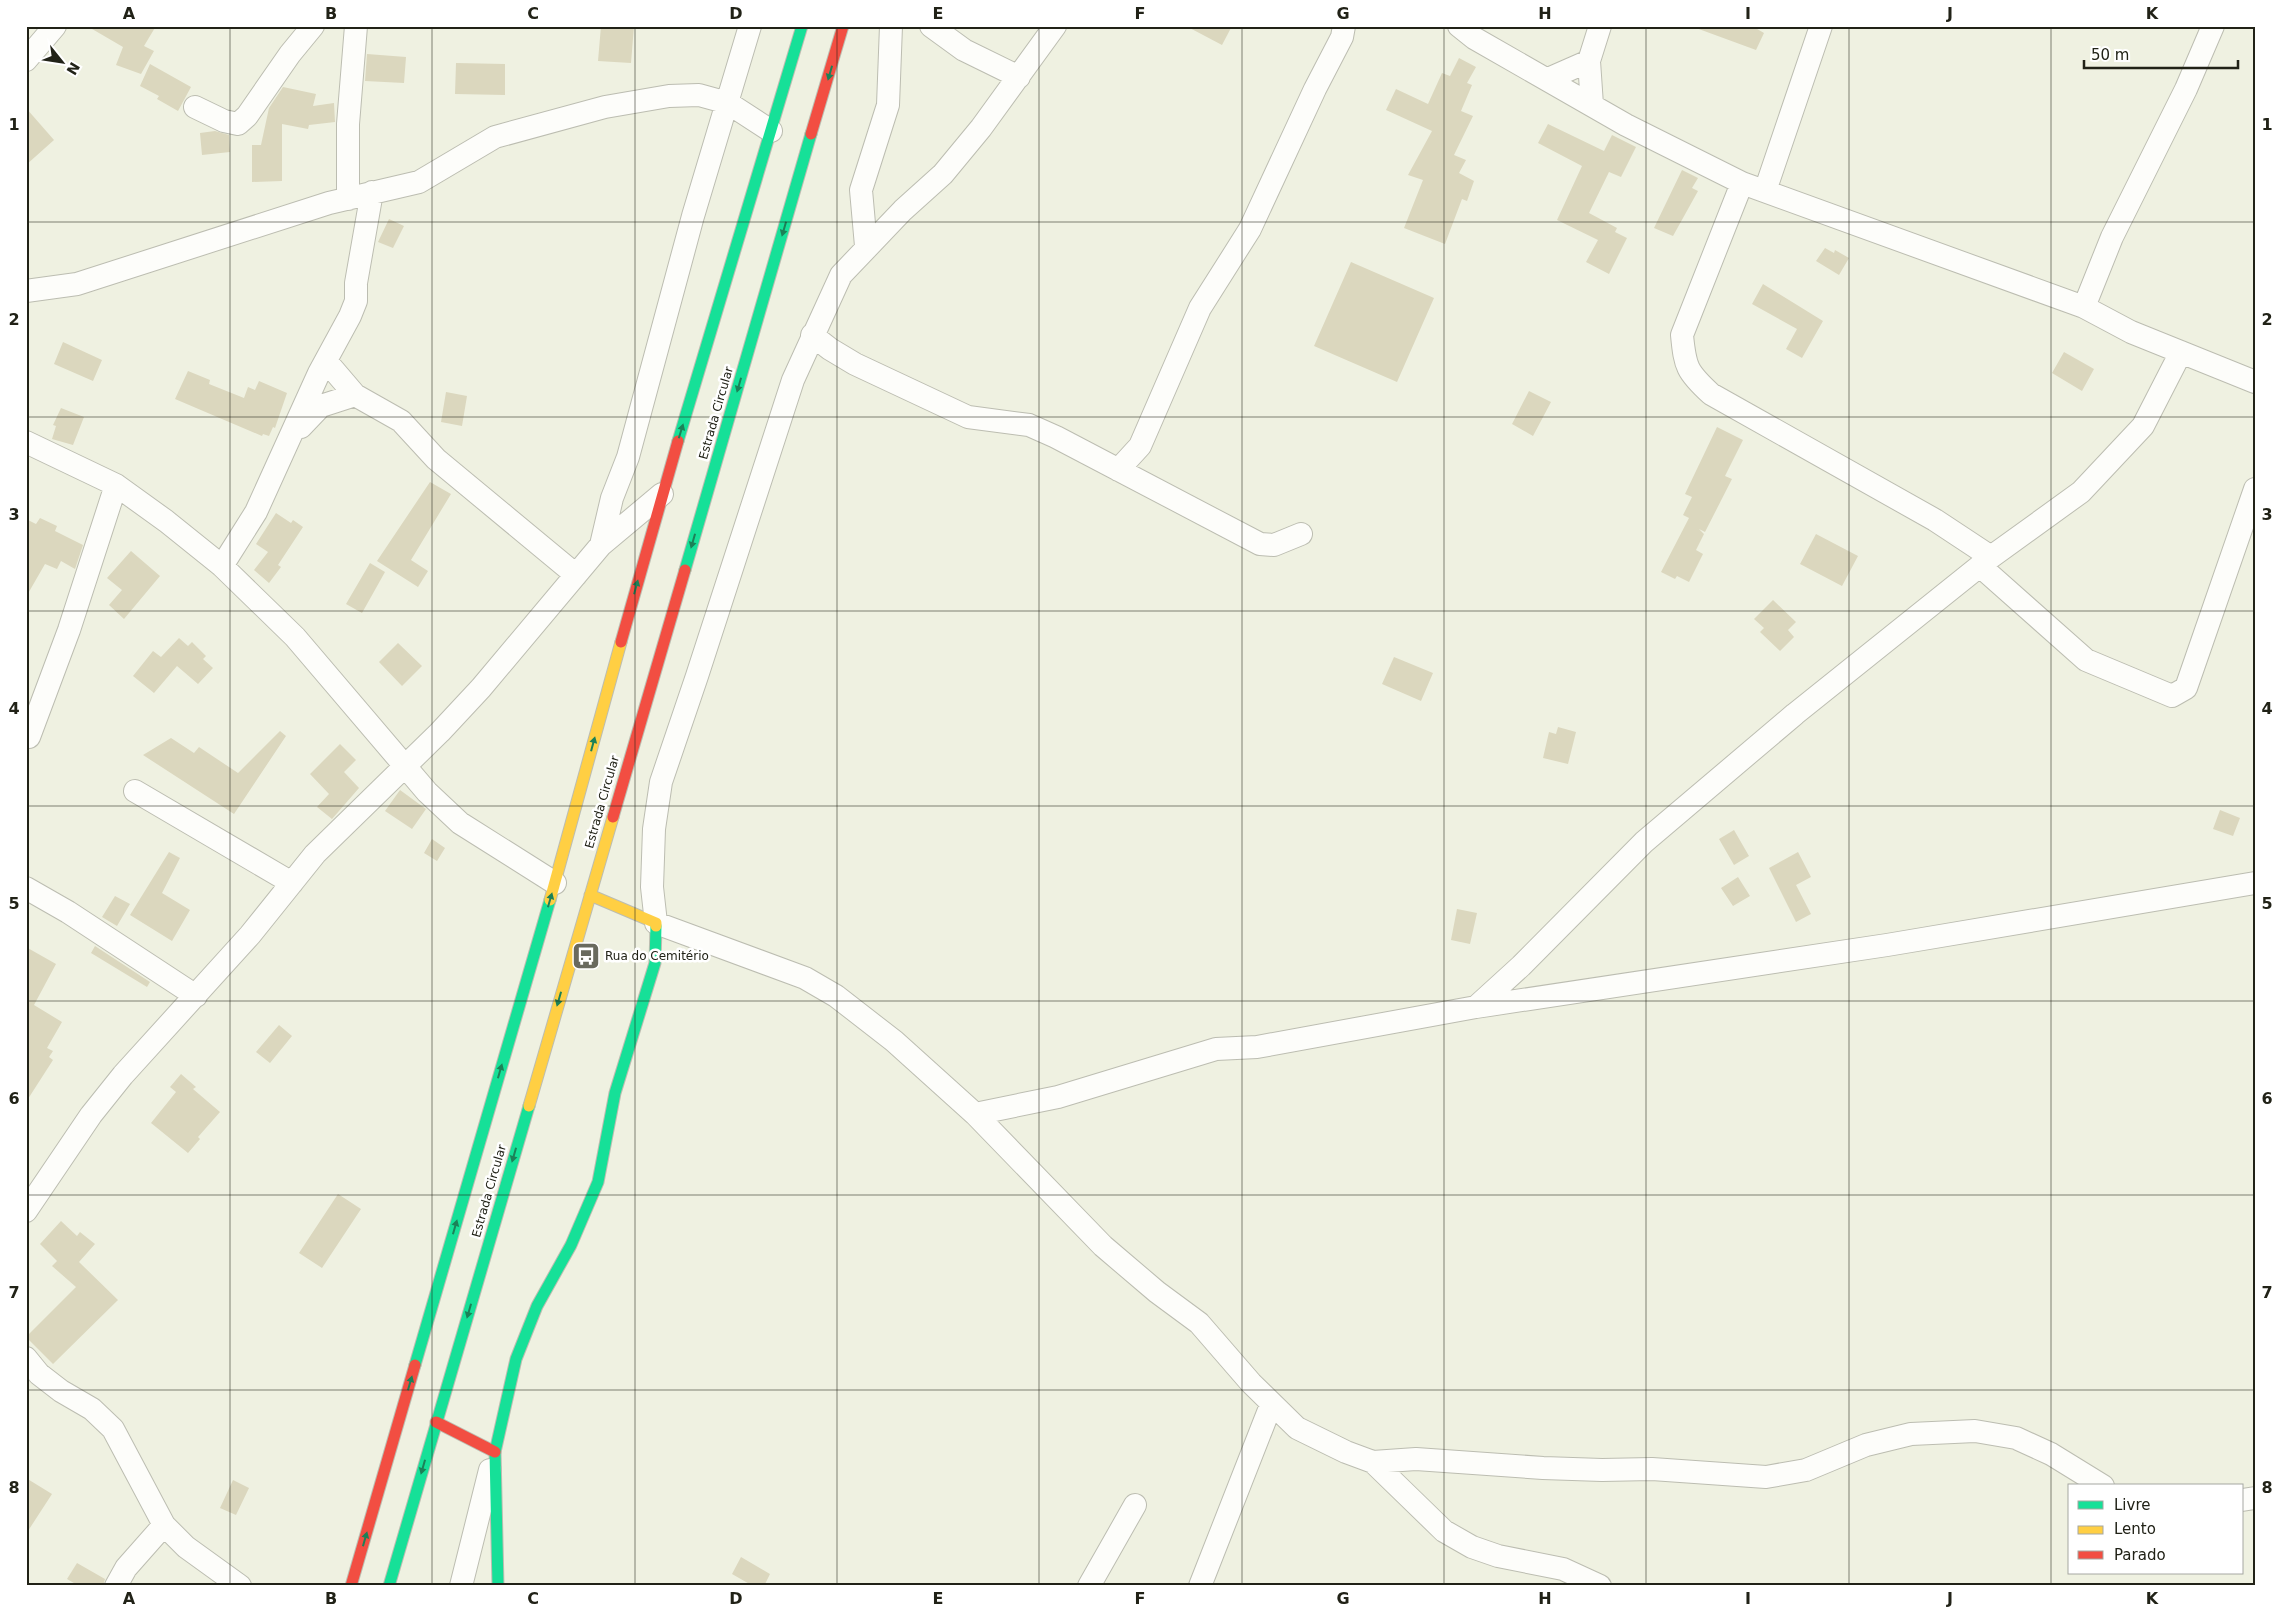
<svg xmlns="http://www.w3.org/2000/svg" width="2281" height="1612" font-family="'DejaVu Sans',sans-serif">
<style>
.building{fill:#dbd7be}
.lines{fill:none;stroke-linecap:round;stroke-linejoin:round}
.street-casing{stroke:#bcbdb1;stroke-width:24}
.fast-casing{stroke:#bcbdb1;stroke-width:13}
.slow-casing{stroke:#bcbdb1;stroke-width:13}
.jam-casing{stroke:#bcbdb1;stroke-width:13}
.street{stroke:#fdfdfa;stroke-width:22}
.fast{stroke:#16e098;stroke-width:11}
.slow{stroke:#ffcf43;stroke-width:11}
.jam{stroke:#f24e42;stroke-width:11}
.oneway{fill:#1c8158}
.grid{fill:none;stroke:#212217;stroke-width:1;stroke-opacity:0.55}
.labels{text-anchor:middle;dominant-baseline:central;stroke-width:5;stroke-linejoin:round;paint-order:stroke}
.street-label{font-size:12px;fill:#212217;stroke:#fff}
.poi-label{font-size:12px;fill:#212217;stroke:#fff;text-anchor:start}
.neatline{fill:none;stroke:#212217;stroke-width:2}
.grid-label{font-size:16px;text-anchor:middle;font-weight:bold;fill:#212217}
</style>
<rect width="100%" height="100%" fill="#eff1e1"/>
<path class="building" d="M 87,26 L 156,26 L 144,46 L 154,51 L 141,74 L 116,65 L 123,47 Z
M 601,26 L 634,26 L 631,63 L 598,61 Z
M 1186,26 L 1232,26 L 1222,45 Z
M 1696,26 L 1752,26 L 1764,33 L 1756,50 L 1696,28 Z
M 367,54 L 406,57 L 404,83 L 365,81 Z
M 1459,58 L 1476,67 L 1467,83 L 1472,85 L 1461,111 L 1473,116 L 1454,155 L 1466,160 L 1459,173 L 1474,181 L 1467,201 L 1462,199 L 1445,244 L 1404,228 L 1423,180 L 1408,175 L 1432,131 L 1386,110 L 1396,89 L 1428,104 L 1442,73 L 1450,76 Z
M 456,63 L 505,64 L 505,95 L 455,94 Z
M 150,64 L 191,87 L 178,111 L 157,99 L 159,96 L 140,86 Z
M 283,87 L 316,94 L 313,106 L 334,103 L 335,122 L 309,125 L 308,129 L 282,124 L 282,181 L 252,182 L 252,145 L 261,145 L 269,108 Z
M 26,108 L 54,140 L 26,165 Z
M 1548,124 L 1604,151 L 1612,135 L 1636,147 L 1621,177 L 1609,172 L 1589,213 L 1617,228 L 1615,232 L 1627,238 L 1609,274 L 1586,262 L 1598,240 L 1557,220 L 1582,166 L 1538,143 Z
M 215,131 L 229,135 L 230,152 L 202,155 L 200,133 Z
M 1682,170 L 1698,178 L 1692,188 L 1698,191 L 1673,236 L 1654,228 Z
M 389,219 L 404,226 L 393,248 L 378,242 Z
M 1825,248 L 1834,253 L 1835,250 L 1849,258 L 1839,275 L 1816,261 Z
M 1351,262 L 1434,298 L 1397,382 L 1314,346 Z
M 1763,284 L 1823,321 L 1802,358 L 1786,349 L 1797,329 L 1752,304 Z
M 63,342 L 102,360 L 93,381 L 54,364 Z
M 2064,352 L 2094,369 L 2082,391 L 2052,373 Z
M 188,371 L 210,380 L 209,384 L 244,398 L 248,387 L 255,390 L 259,381 L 287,393 L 275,428 L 273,427 L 269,436 L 263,434 L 262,436 L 175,399 Z
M 1529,391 L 1551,402 L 1533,436 L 1512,424 Z
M 446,392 L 467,396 L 462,426 L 441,422 Z
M 61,408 L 84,417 L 73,445 L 52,439 L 56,426 L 53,425 Z
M 1717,427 L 1743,440 L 1725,476 L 1732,479 L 1705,532 L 1699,529 L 1704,534 L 1696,550 L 1703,554 L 1689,582 L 1677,576 L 1675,579 L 1661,572 L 1689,518 L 1683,515 L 1692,497 L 1685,494 Z
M 430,482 L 451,494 L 411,560 L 428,571 L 418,587 L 377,561 Z
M 276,513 L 291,523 L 293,520 L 303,527 L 278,565 L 281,567 L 269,583 L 254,570 L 268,552 L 256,544 Z
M 40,518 L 57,526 L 55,531 L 83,545 L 75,569 L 61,561 L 57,569 L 45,564 L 26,597 L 26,519 L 36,524 Z
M 1816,534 L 1858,556 L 1842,586 L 1800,564 Z
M 131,551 L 160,576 L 124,619 L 109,605 L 122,590 L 107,578 Z
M 370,563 L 385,572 L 362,613 L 346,604 Z
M 1773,600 L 1796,622 L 1788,630 L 1794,637 L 1780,651 L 1760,632 L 1764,628 L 1754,619 Z
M 179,638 L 188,646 L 192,642 L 206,656 L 203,659 L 213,668 L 198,684 L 177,666 L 154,693 L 133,676 L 153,651 L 161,657 Z
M 398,643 L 422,666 L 402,686 L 379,662 Z
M 1394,657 L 1433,673 L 1421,701 L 1382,684 Z
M 1558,727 L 1576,732 L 1568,764 L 1543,758 L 1549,732 L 1556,734 Z
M 280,731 L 286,736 L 234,814 L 143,755 L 171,738 L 194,753 L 199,747 L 238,773 Z
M 340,744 L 356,760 L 344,772 L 359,788 L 332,819 L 317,807 L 329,794 L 310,774 Z
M 400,790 L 426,809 L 412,829 L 385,811 Z
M 2220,810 L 2240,818 L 2233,836 L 2213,829 Z
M 1734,830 L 1749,856 L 1734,865 L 1719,839 Z
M 432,839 L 445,848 L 437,861 L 424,853 Z
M 169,852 L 180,858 L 162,893 L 190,910 L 172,941 L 130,915 Z
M 1798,852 L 1811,877 L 1796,885 L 1811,914 L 1796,922 L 1769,868 Z
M 1738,877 L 1750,896 L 1733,906 L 1721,888 Z
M 115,896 L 130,904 L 117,926 L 102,917 Z
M 1457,909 L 1477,913 L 1470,944 L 1451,940 Z
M 95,946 L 150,982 L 147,987 L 91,953 Z
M 26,947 L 56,964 L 34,1005 L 62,1022 L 47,1048 L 53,1051 L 49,1057 L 53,1060 L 26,1102 Z
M 279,1025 L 292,1036 L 270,1063 L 256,1052 Z
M 181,1074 L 196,1087 L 193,1089 L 220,1112 L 198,1137 L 200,1139 L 188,1153 L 151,1123 L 176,1092 L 170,1087 Z
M 338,1194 L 361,1209 L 322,1268 L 299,1253 Z
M 61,1221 L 77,1236 L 80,1232 L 95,1244 L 79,1262 L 118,1300 L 53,1364 L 26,1337 L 76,1287 L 52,1266 L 57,1261 L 40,1244 Z
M 26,1478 L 52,1494 L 26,1534 Z
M 233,1480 L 249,1488 L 236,1515 L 220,1508 Z
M 741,1557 L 770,1574 L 764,1586 L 753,1586 L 732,1574 Z
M 77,1563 L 105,1579 L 103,1586 L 79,1586 L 67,1579 Z"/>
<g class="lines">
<g class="street-casing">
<path id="street" d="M 931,26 L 964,50 L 1019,77
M 1055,26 L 981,128 L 943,174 L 903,210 L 841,275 L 793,380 L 697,676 L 661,782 L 654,829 L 652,887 L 656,923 L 805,978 L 836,996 L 894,1041 L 975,1114 L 1103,1246 L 1157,1292 L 1199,1323 L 1251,1383 L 1297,1428 L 1346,1452 L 1373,1462 L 1416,1459 L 1543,1468 L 1602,1470 L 1652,1469 L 1766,1477 L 1806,1470 L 1866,1445 L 1911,1434 L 1975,1431 L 2016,1438 L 2051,1454 L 2103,1486
M 1459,26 L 1474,38 L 1626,125 L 1742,183 L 2084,307
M 2213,26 L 2186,89 L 2112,237 L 2084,307 L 2131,332 L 2255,382
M 26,60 L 55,26
M 1548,79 L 1589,61
M 1592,105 L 1589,61 L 1600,26
M 195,107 L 224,121 L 238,124 L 247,116 L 290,54 L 313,26
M 1742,183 L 1682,335 C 1685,367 1687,372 1711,394 L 1935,520 L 1991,557
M 1765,191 L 1821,26
M 348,199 L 348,124 L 356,26
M 866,246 L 861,190 L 888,105 L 891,26
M 26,291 L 77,284 L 329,203 L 419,182 L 495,137 L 605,107 L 669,96 L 699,95 L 728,103 L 771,131
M 812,335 L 830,349 L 855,364 L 968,417 L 1029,425 L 1056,437 L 1260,544 L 1274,545 L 1301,534
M 326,361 L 355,395
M 301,427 L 321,406 L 355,395 L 401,421 L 436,459 L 576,575
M 26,442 L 116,485 L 166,521 L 222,566 L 295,637 L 427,792 L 460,823 L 555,883
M 1118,470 L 1140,446 L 1200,308 L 1250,229 L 1315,89 L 1342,37 L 1344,26
M 601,545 L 612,498 L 628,457 L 693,216 L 750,26
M 222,566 L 256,512 L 319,373 L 350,316 L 356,301 L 356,283 L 372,192
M 1980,566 L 2086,660 L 2172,696 L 2186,688 L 2255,489
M 29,737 L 69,630 L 116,485
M 135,791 L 292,883
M 26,888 L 68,912 L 196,996
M 1476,1007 L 1521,966 L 1644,842 L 1795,714 L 1991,557 L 2081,492 L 2143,426 L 2181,352
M 975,1114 L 1058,1097 L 1216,1049 L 1257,1047 L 1476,1007 L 1887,945 L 2255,883
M 26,1211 L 91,1115 L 123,1075 L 250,935 L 315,854 L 440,732 L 481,688 L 601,545 L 662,494
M 26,1358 L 39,1374 L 61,1391 L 92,1409 L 113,1429 L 164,1525 L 186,1547 L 240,1586
M 1373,1462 L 1444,1531 L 1472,1547 L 1498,1556 L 1563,1569 L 1600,1586
M 2242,1500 L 2255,1498
M 116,1586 L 126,1568 L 164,1525
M 461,1586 L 490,1470
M 1089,1586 L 1135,1505
M 1200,1586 L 1271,1405"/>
</g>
<g class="fast-casing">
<path id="fast" d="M 678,441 L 802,26
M 685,570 L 811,134
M 415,1365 L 550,900
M 389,1586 L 529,1106
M 498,1586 L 495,1452 L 516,1359 L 537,1306 L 571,1245 L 598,1182 L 615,1093 L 655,963 L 656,926"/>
</g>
<g class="slow-casing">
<path id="slow" d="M 590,895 L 656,923 L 656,926
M 550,900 L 621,642
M 529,1106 L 613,817"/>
</g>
<g class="jam-casing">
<path id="jam" d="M 811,134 L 843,26
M 621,642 L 678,441
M 613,817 L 685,570
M 436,1422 L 495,1452
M 351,1586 L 415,1365"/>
</g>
<use href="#street" class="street"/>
<use href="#fast" class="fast"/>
<use href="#slow" class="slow"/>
<use href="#jam" class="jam"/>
</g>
<defs><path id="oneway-solid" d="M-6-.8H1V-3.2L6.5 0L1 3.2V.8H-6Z" transform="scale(1.25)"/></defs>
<g class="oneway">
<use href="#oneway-solid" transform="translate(830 73) rotate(106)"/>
<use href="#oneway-solid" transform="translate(784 229) rotate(106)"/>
<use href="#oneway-solid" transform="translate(739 385) rotate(106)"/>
<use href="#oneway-solid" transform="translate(681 431) rotate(-73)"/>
<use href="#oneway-solid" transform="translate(693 541) rotate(106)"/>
<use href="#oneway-solid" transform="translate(636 587) rotate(-75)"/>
<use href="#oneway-solid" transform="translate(593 744) rotate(-75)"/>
<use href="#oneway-solid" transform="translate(550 900) rotate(-74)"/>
<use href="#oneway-solid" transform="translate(559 999) rotate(106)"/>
<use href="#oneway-solid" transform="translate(500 1071) rotate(-74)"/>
<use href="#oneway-solid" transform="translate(514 1155) rotate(106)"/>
<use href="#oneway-solid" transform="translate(455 1227) rotate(-74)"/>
<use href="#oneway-solid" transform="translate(469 1311) rotate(106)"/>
<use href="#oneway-solid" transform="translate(410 1383) rotate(-74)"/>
<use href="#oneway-solid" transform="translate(423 1467) rotate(106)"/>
<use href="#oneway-solid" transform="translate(365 1539) rotate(-74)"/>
</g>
<path class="grid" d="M 230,26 L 230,1586M 432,26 L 432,1586M 635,26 L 635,1586M 837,26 L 837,1586M 1039,26 L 1039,1586M 1242,26 L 1242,1586M 1444,26 L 1444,1586M 1646,26 L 1646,1586M 1849,26 L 1849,1586M 2051,26 L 2051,1586M 26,222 L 2255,222M 26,417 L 2255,417M 26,611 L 2255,611M 26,806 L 2255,806M 26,1001 L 2255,1001M 26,1195 L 2255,1195M 26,1390 L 2255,1390"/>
<defs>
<g id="bus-square" transform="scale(1.4375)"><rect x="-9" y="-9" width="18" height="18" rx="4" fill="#696a5e" stroke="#fff"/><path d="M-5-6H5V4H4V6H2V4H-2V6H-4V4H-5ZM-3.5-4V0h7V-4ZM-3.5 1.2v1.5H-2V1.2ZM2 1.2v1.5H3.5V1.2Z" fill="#fff"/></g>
</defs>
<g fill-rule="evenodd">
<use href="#bus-square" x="586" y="956"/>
</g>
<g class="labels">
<g class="street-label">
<text transform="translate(716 413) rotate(-74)">Estrada Circular</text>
<text transform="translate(602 802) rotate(-74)">Estrada Circular</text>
<text transform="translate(489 1191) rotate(-74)">Estrada Circular</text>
</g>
<g class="poi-label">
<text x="605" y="956">Rua do Cemitério</text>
</g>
</g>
<rect width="2281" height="1612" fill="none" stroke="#ffffff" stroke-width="55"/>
<rect x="2068" y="1484" width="175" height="90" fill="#ffffff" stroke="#a6a7a2"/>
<rect x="2078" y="1501" width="25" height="8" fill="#16e098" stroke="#a6a7a2"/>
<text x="2114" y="1510" font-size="15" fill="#212217">Livre</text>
<rect x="2078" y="1526" width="25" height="8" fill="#ffcf43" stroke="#a6a7a2"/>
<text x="2114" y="1534" font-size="15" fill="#212217">Lento</text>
<rect x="2078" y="1551" width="25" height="8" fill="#f24e42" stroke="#a6a7a2"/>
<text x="2114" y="1560" font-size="15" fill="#212217">Parado</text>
<g transform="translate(62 62) rotate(120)" stroke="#ffffff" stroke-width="4" paint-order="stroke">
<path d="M0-4L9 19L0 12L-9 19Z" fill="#212217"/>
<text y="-8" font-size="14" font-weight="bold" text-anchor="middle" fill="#212217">N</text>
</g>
<path d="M2084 60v8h154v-8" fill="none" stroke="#212217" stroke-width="2.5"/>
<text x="2091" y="60" font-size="15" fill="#212217" stroke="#ffffff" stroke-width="4" paint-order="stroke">50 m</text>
<rect x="28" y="28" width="2226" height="1556" class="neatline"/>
<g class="grid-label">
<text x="129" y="19">A</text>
<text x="331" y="19">B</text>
<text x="533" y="19">C</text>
<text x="736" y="19">D</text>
<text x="938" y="19">E</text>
<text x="1140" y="19">F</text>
<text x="1343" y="19">G</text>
<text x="1545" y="19">H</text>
<text x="1748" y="19">I</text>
<text x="1950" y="19">J</text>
<text x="2152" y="19">K</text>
<text x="14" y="130">1</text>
<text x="2267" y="130">1</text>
<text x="14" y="325">2</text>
<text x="2267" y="325">2</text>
<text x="14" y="520">3</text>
<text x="2267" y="520">3</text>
<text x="14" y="714">4</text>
<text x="2267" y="714">4</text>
<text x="14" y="909">5</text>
<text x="2267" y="909">5</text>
<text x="14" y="1104">6</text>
<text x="2267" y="1104">6</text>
<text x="14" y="1298">7</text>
<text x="2267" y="1298">7</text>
<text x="14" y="1493">8</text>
<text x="2267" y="1493">8</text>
<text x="129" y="1604">A</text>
<text x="331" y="1604">B</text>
<text x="533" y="1604">C</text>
<text x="736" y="1604">D</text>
<text x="938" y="1604">E</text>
<text x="1140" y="1604">F</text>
<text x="1343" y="1604">G</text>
<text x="1545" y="1604">H</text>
<text x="1748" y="1604">I</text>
<text x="1950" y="1604">J</text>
<text x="2152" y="1604">K</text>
</g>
</svg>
